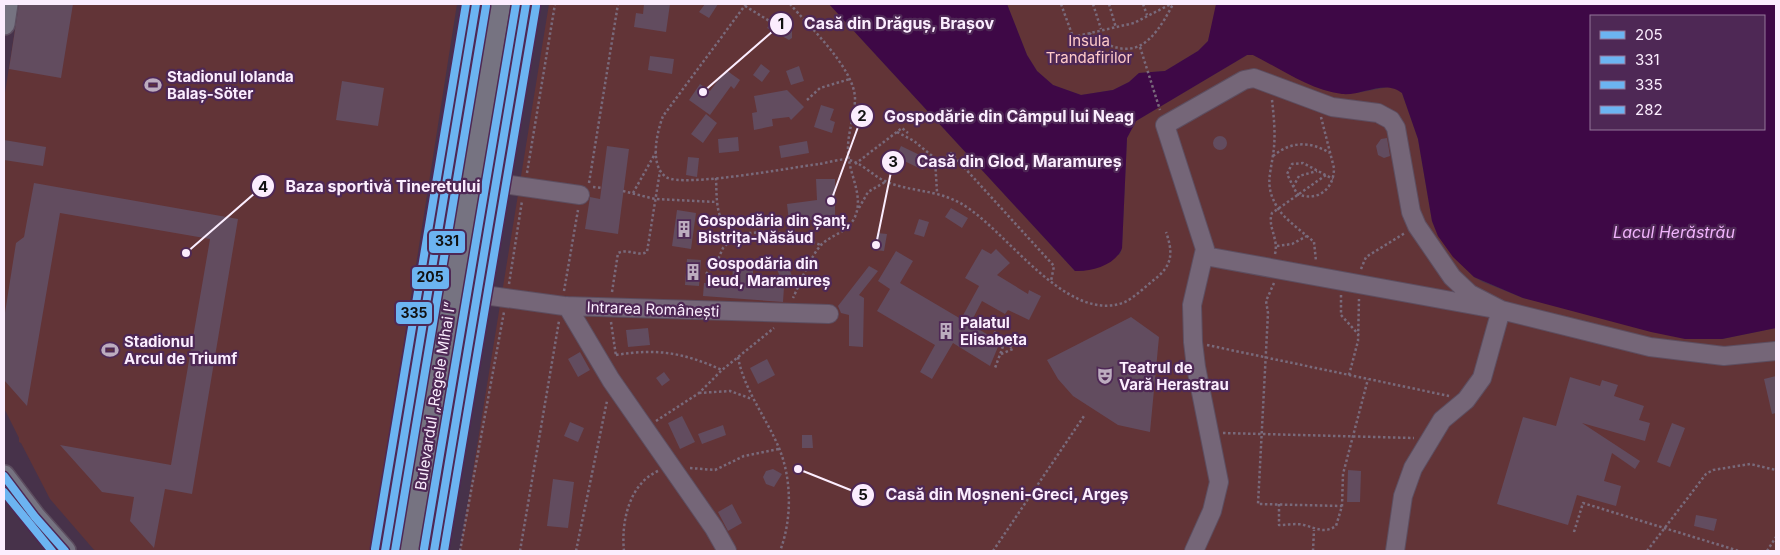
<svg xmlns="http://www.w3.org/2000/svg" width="1780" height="555" font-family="Inter,sans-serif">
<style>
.green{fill:#623437}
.water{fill:#3e0846;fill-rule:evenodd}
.building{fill:#624c5f}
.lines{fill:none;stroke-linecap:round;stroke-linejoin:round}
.minor-casing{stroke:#5d4e60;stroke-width:20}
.major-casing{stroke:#5d4e60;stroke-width:24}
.path{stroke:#796a7b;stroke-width:2.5;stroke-dasharray:2.5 2.5;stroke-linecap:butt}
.minor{stroke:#756678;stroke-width:18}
.major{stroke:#767381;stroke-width:21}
.bus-1-casing{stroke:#4e2855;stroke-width:11}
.bus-2-casing{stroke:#4e2855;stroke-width:11}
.bus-3-casing{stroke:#4e2855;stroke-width:11}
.bus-4-casing{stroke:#4e2855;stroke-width:11}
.bus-1{stroke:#6cb4f1;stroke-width:8}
.bus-2{stroke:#6cb4f1;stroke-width:8}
.bus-3{stroke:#6cb4f1;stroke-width:8}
.bus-4{stroke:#6cb4f1;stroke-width:8}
.labels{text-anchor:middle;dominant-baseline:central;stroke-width:4.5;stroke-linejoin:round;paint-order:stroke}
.park-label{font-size:15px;fill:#ffcbc9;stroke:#4e2855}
.poi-label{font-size:15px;font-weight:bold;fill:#fbedfe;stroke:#4e2855;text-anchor:start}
.street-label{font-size:15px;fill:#fbedfe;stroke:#4e2855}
.water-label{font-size:16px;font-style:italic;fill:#f2b4fd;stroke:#4e2855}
.leader{fill:none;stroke:#fbedfe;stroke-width:2}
.callout-dot{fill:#fbedfe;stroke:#4e2855;stroke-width:2}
.mark-label{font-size:15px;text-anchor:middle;font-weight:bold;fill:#111}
.callout-label{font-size:16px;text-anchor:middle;font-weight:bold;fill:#fbedfe;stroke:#4e2855;stroke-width:4.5;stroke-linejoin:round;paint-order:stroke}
.line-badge{stroke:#4e2855;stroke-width:2}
.pale-badge-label{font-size:14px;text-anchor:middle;font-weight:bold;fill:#111}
</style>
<rect width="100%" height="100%" fill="#47324a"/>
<path class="green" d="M 19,4 L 457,4 L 371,551 L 95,551 L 50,499 L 21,443 L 19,442 L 19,438 L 4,408 L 4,99 Z
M 549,4 L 829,4 L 1075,271 L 1083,271 L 1120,254 L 1122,248 L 1127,138 L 1136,121 L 1247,55 L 1253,55 L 1333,92 L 1357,93 L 1388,87 L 1396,88 L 1402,93 L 1418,139 L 1432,221 L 1438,236 L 1453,256 L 1474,277 L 1483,282 L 1523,298 L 1722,339 L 1776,328 L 1776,551 L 460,551 Z
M 1007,4 L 1216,4 L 1216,8 L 1208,41 L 1198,51 L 1165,71 L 1139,73 L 1129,82 L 1113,90 L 1081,95 L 1053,85 L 1037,71 L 1027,55 Z"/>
<path class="water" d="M 829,4 L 1007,4 L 1027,55 L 1037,71 L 1053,85 L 1081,95 L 1113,90 L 1129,82 L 1139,73 L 1165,71 L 1198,51 L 1208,41 L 1216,4 L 1776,4 L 1776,328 L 1722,339 L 1685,339 L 1651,332 L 1523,298 L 1474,277 L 1453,257 L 1438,236 L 1432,221 L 1418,139 L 1402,93 C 1385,79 1362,96 1342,94 C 1310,90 1281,69 1253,55 L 1247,55 L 1136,121 L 1127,138 L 1122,248 C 1116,265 1091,272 1075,271 ZM 1591,16 L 1764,16 L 1764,129 L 1591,129 Z"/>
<path class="building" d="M 19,4 L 73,4 L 61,78 L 9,69 Z
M 644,4 L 670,4 L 666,32 L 634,27 L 636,13 L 643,14 Z
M 705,4 L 718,4 L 709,18 L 699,12 Z
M 774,17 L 792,27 L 792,38 L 789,40 L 767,28 Z
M 650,56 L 674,59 L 672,74 L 648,70 Z
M 761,64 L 770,71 L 762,82 L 753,75 Z
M 799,66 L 804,81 L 791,85 L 786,71 Z
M 726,70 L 740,80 L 734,89 L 731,86 L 710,115 L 689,100 L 700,84 L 710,91 Z
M 342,81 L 384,88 L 378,126 L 336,120 Z
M 787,90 L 804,107 L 791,120 L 789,117 L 772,119 L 773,126 L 754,130 L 752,113 L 757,112 L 754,96 Z
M 821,105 L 834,109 L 830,120 L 835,122 L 832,133 L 814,127 Z
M 706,114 L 717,123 L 703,143 L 691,134 Z
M1213 143a7 7 0 1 1 14 0a7 7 0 1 1-14 0Z
M 738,137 L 739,151 L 719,153 L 718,139 Z
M 1387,138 L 1390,156 L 1384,158 L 1378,155 L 1376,146 L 1381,139 Z
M 4,140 L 46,147 L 43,166 L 4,160 Z
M 807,141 L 809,153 L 781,158 L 779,146 Z
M 607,146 L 629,149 L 618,234 L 585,229 L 590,197 L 600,199 Z
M 901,146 L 928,159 L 923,170 L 896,157 Z
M 688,157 L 699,158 L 697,177 L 686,175 Z
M 816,179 L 835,179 L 835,219 L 789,221 L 787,204 L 817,200 Z
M 34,183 L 238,219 L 192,494 L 165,489 L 154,548 L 130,521 L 134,497 L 102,492 L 60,445 L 171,465 L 210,239 L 60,213 L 27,406 L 4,380 L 4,319 L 16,243 L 24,237 Z
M 951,208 L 968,218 L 962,228 L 945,217 Z
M 677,210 L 696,213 L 691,249 L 672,246 Z
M 919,219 L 929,222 L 924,237 L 914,234 Z
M 877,233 L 887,234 L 884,251 L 875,250 Z
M 982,249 L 991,254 L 996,249 L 1010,263 L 997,275 L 1028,294 L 1029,290 L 1041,296 L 1029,320 L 1008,310 L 1005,314 L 982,301 L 970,324 L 1000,342 L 990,366 L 953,343 L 932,379 L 920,372 L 935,345 L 877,311 L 890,289 L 878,281 L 896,251 L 913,261 L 900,283 L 961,319 L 979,286 L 965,278 Z
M 687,259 L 701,260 L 699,286 L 685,285 Z
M 733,265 L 753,266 L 753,286 L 784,287 L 783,302 L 703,296 L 704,283 L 732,284 Z
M 788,265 L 793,279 L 782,283 L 777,269 Z
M 869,266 L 878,271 L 859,295 L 864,298 L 863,347 L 849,346 L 849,315 L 841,313 L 838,306 Z
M 1131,317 L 1159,337 L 1150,432 L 1118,425 L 1073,396 L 1058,379 L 1047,360 Z
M 648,328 L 650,345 L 628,347 L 626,330 Z
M 580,352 L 590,370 L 578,377 L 568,359 Z
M 767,359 L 775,375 L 758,384 L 750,368 Z
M 664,372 L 670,380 L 662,386 L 656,378 Z
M 1776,376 L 1776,413 L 1772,414 L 1764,379 Z
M 1570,377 L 1600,386 L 1602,380 L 1618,385 L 1614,396 L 1644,406 L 1639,420 L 1650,423 L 1645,441 L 1582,423 L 1640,461 L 1635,469 L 1612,453 L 1604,481 L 1621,486 L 1616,506 L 1577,495 L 1568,525 L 1497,504 L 1523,417 L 1556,426 Z
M 682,416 L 695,442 L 680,449 L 668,423 Z
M 570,422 L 584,428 L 578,442 L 564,436 Z
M 1672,423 L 1685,428 L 1670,467 L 1657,462 Z
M 723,425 L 726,435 L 702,444 L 698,434 Z
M 802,435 L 812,435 L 813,448 L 802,448 Z
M 773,469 L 782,474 L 774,487 L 766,484 L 763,477 L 766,471 Z
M 1348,470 L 1361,471 L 1360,502 L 1347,502 Z
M 553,479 L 574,482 L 568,528 L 547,526 Z
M 732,504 L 742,523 L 728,531 L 718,512 Z
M 1696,515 L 1717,519 L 1714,531 L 1694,526 Z"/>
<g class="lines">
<g class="minor-casing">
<path id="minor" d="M 496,183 L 580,195
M 1205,256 L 1501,310 L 1482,378 L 1466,400 L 1442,420 L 1413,468 L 1403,496 L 1395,551
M 477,294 L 564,306 L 829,314
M 567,306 L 611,380 L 714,528 L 727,551
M 1194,551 L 1212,511 L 1219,482 L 1196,367 L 1193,342 L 1192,305 L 1205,249 L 1165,125 L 1244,80 L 1254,78 L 1332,107 L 1378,113 L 1391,120 L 1396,128 L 1411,212 L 1417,226 L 1452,277 L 1470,294 L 1501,310 L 1650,347 L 1724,356 L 1776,351"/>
</g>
<g class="major-casing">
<path id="major" d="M 4,24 L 7,4
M 4,476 L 35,517 L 65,551
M 385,551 L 476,4
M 410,551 L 500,4
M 434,551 L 526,4"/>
</g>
<path class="path" d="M 746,4 L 663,116 C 657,132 649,165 666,177 C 683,188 794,167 819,164 C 827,163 841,158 849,160 C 862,163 873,176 885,181 C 909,192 935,189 960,203 C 1005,227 1066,326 1125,302 C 1135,297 1146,286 1155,279 C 1173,265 1173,252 1166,232
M 790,4 C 809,26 856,70 855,100 C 854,121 845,138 849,160 C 852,180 864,199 854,219 C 846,233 833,234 822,244 C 811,255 800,283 793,298
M 1061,4 L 1073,37 L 1134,23 L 1171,4
M 1093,4 L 1101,29
M 1109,4 L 1116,28
M 1143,4 L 1147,15
M 745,6 L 771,22
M 1089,33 C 1132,65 1152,45 1173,4
M 1140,47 L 1160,110
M 807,100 L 820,88 L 850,79
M 1272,100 C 1274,118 1276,137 1273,155 C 1270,176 1265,186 1277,207 C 1285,220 1303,232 1314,242 L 1316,261
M 1321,117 L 1334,168 C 1334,190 1317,202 1297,194 L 1287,174 L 1292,164 L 1303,163 L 1333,179
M 897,132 L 914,141 L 937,160 L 943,160 L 951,153 L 1054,266 L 1051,281
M 1273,156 C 1291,141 1310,141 1330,153
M 935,159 L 937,192
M 855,164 L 902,128 L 908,133
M 527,173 L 555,4
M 716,178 C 717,197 714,231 741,233 C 751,234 762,231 772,232 C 788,233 805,240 821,245
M 589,183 L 618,4
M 593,187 L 602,188
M 1293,187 L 1299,176 L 1317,171
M 623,191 L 655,199 L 717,202
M 633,193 L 656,152
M 859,208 L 868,192 L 885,182
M 1277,246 L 1292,244 L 1307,236
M 1275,254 C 1279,239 1267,226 1272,213 L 1326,175
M 1361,269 L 1366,257 L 1405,233
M 706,274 L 716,264 L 723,248 L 738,233
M 1274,283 L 1266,301 L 1268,313 L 1258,504 L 1342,506
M 509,284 L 522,201
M 564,291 L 578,210
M 612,292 L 618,253 C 628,248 638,257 647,252 L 660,171
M 1341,295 L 1341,315 L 1359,335
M 611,322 L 616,356
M 994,332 L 1005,341 L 995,368
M 1207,345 L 1449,396
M 1001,354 L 1013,349 L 1005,341
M 616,355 C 658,348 684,353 722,370 L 774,328
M 738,357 C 744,390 766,417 779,448 C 792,479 792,520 780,551
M 1349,375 L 1358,341 L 1359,299
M 699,393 L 730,391 L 752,399
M 656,421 L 699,393 L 722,370
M 1223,433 L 1414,438
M 690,468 L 715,470 L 744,456 L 779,449
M 1279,504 L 1279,525 C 1287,525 1297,523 1304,525 C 1316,528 1324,534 1336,526 L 1342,506 L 1343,474 L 1368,379
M 1574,532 L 1583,503 L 1739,551
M 460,551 L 504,312
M 520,551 L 559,321
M 576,551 L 607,401
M 624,551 C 621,522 629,484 658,471
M 993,551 L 1084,416
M 1313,551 L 1314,530
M 1647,551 L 1706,474 L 1713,470 L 1750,464 L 1776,470
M 1767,551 L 1776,537"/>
<use href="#minor" class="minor"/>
<use href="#major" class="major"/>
<g class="bus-1-casing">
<path id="bus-1" d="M 4,476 L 35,517 L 65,551
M 385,551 L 476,4
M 434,551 L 526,4"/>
</g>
<g class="bus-2-casing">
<path id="bus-2" d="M 395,551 L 486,6
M 444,551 L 536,6"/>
</g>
<g class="bus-3-casing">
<path id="bus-3" d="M 375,549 L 466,4
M 424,549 L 516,4"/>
</g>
<g class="bus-4-casing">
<path id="bus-4" d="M 4,492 L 52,551"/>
</g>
<use href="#bus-1" class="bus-1"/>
<use href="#bus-2" class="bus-2"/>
<use href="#bus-3" class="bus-3"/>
<use href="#bus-4" class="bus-4"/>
</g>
<defs>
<g id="stadium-bare" transform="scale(1.35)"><path d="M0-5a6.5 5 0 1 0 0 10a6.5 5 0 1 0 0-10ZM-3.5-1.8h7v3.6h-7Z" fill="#bcacbf" stroke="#4e2855" stroke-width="2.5" paint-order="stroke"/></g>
<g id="building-bare" transform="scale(1.35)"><path d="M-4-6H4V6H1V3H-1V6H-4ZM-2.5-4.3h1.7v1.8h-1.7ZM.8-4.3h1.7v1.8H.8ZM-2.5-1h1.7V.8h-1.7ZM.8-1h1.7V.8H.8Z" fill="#bcacbf" stroke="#4e2855" stroke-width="2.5" paint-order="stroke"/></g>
<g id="theatre-bare" transform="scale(1.35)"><path d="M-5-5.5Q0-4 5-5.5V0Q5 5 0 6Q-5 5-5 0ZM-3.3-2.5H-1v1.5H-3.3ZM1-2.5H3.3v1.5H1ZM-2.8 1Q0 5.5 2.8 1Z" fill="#bcacbf" stroke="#4e2855" stroke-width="2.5" paint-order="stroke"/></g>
</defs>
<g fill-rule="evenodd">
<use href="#stadium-bare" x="153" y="85"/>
<use href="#building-bare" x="684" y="229"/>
<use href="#building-bare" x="693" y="272"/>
<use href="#building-bare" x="946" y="331"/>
<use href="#stadium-bare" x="110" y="350"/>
<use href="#theatre-bare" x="1105" y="376"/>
</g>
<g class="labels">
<g class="park-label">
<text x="1089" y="40">Insula<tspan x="1089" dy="17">Trandafirilor</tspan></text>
</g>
<g class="poi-label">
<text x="167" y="76">Stadionul Iolanda<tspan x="167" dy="17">Balaș-Söter</tspan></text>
<text x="698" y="220">Gospodăria din Șanț,<tspan x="698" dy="17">Bistrița-Năsăud</tspan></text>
<text x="707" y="263">Gospodăria din<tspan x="707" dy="17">Ieud, Maramureș</tspan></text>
<text x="960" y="322">Palatul<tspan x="960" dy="17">Elisabeta</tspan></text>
<text x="124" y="341">Stadionul<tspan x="124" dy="17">Arcul de Triumf</tspan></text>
<text x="1119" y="367">Teatrul de<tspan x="1119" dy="17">Vară Herastrau</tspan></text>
</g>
<g class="street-label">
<text transform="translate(653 309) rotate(2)">Intrarea Românești</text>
<text transform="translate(435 396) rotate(-81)">Bulevardul „Regele Mihai I”</text>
</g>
<g class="water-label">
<text x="1674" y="232">Lacul Herăstrău</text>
</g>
</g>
<path class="leader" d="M703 92L781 24M831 201L862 116M876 245L893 162M186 253L263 186M798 469L863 495"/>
<g class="callout-dot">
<circle cx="703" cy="92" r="5"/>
<circle cx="831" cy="201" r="5"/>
<circle cx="876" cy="245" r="5"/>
<circle cx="186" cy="253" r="5"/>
<circle cx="798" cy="469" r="5"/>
<circle cx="781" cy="24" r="12"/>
<circle cx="862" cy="116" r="12"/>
<circle cx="893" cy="162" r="12"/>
<circle cx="263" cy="186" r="12"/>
<circle cx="863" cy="495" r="12"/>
</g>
<g class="mark-label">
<text x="781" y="29">1</text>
<text x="862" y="121">2</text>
<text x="893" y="167">3</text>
<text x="263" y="192">4</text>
<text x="863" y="500">5</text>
</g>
<g class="callout-label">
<text x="899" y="29">Casă din Drăguș, Brașov</text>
<text x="1009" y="122">Gospodărie din Câmpul lui Neag</text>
<text x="1019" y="167">Casă din Glod, Maramureș</text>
<text x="383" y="192">Baza sportivă Tineretului</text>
<text x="1007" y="500">Casă din Moșneni-Greci, Argeș</text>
</g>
<g class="line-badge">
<rect x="428" y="230" width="38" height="24" rx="5" fill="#6cb4f1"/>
<rect x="411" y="266" width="39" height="24" rx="5" fill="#6cb4f1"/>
<rect x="395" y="301" width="38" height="24" rx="5" fill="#6cb4f1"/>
</g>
<g class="pale-badge-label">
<text x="447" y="246">331</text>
<text x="430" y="282">205</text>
<text x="414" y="318">335</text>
</g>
<rect width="1780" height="555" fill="none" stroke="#fbedfe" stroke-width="10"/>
<rect x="1590" y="15" width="175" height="115" fill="#4e2855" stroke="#937799"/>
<rect x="1600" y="31" width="25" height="8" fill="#6cb4f1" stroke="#937799"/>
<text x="1635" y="40" font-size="15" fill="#fbedfe">205</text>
<rect x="1600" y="56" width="25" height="8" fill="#6cb4f1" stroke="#937799"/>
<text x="1635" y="65" font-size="15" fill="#fbedfe">331</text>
<rect x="1600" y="81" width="25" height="8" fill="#6cb4f1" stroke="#937799"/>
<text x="1635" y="90" font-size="15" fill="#fbedfe">335</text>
<rect x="1600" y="106" width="25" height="8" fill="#6cb4f1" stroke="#937799"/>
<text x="1635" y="115" font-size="15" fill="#fbedfe">282</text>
</svg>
